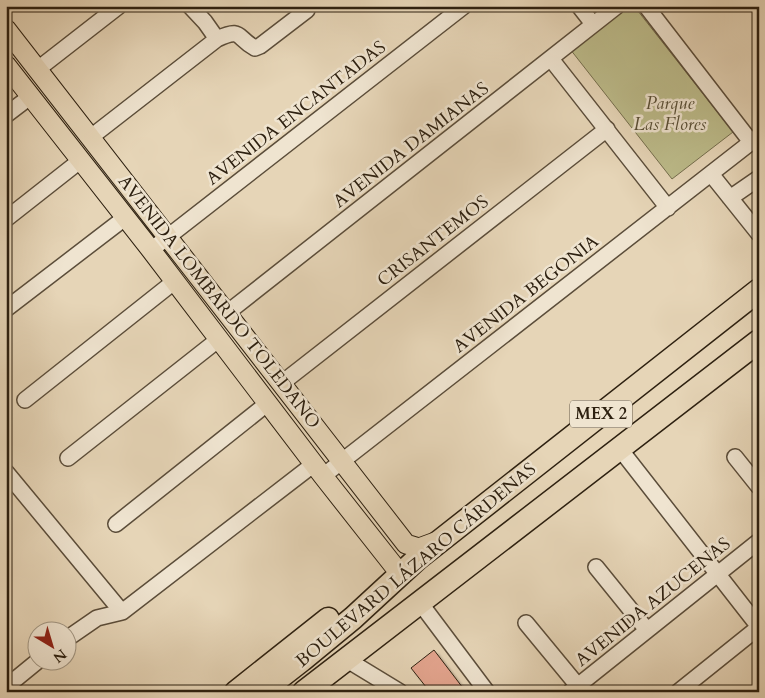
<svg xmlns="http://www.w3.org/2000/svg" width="765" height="698" font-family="Cardo,serif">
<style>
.green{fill:#bcbb8a;stroke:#746e4d}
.building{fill:#e4a58f;stroke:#2d2010;filter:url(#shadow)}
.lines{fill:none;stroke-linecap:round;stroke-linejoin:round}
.minor-casing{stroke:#5b4d3a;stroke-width:18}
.major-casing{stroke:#2d2010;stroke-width:21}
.highway-casing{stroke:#2d2010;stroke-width:25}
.minor{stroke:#efe4d0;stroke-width:15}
.major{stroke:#e6d5b7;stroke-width:19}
.highway{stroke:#e6d5b7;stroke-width:22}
.labels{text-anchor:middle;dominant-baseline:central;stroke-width:5;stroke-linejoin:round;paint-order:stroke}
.shield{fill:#efe4d0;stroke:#675b4a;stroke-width:1}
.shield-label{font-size:16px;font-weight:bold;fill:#2d2010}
.park-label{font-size:18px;font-style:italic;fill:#584e35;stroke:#efe4d0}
.street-label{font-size:18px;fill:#2d2010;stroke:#efe4d0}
</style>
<defs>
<filter id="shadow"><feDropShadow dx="4" dy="4" stdDeviation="1" flood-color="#0004"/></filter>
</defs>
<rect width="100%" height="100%" fill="#e6d5b7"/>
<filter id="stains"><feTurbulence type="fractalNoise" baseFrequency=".004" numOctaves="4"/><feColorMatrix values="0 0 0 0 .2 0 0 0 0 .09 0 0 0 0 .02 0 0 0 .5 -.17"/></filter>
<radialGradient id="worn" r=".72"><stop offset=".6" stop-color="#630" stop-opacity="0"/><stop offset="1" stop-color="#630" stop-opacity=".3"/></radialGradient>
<path class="green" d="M 624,6 L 634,6 L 733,132 L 672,179 L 570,49 Z"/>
<path class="building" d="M 434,650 L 463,688 L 458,692 L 430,692 L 411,668 Z"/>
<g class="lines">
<g class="minor-casing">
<path id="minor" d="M 190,6 L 205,22 L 217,39
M 579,6 L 593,24
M 646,6 L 751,142
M 551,59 L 668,208
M 38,69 L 119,6
M 6,115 L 31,96
M 91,137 L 217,39 C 243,27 236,38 255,48 L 260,46 L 307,10 L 308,6
M 711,174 L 759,234
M 730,198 L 759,178
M 6,219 L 81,160
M 151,250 L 464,6
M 6,309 L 126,217
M 227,313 L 617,6
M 282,383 L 607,129
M 25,400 L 175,281
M 620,449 L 759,627 L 678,692
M 735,457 L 759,487
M 68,458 L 219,339
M 6,472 L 122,612
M 323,476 L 759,136
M 116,524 L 268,403
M 596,567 L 647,630
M 424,608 L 487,692
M 526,623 L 578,686
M 68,638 L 97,618 L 122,612 L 314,464
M 354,664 L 400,692
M 6,687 L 39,660
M 570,692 L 759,541"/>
</g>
<g class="major-casing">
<path id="major" d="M 6,29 L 406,544 L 419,548 L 438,541
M 6,65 L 151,250 L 323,476 L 394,566"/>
</g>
<g class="highway-casing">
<path id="highway" d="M 236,692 L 328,619
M 261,692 L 302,660 L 353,618 L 417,559 L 759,290
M 304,692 L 759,341"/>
</g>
<use href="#minor" class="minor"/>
<use href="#major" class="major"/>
<use href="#highway" class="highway"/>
</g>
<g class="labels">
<rect class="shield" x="570" y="400.5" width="62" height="27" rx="4"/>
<g class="shield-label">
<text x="601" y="414">MEX 2</text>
</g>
<g class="park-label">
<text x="670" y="103">Parque<tspan x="670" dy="21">Las Flores</tspan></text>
</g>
<g class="street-label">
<text transform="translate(296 113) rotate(-38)">AVENIDA ENCANTADAS</text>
<text transform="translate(411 145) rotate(-38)">AVENIDA DAMIANAS</text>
<text transform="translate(433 241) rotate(-38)">CRISANTEMOS</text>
<text transform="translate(526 294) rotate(-38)">AVENIDA BEGONIA</text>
<text transform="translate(219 302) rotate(52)">AVENIDA LOMBARDO TOLEDANO</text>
<text transform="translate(416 565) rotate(-40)">BOULEVARD LÁZARO CÁRDENAS</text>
<text transform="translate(653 602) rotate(-39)">AVENIDA AZUCENAS</text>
</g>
</g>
<rect width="765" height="698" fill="none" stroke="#e6d5b7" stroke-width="25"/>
<rect x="8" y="8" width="750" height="683" fill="none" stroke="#2d2010" stroke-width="2.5"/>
<rect x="12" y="12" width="740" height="673" fill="none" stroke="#2d2010"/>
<g transform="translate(52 646) rotate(142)"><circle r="24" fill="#efe4d0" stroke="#a19683"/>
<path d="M0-4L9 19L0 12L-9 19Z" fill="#8f2418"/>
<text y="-8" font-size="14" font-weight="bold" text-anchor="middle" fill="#2d2010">N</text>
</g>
<rect width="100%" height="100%" filter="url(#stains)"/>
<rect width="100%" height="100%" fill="url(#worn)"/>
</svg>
